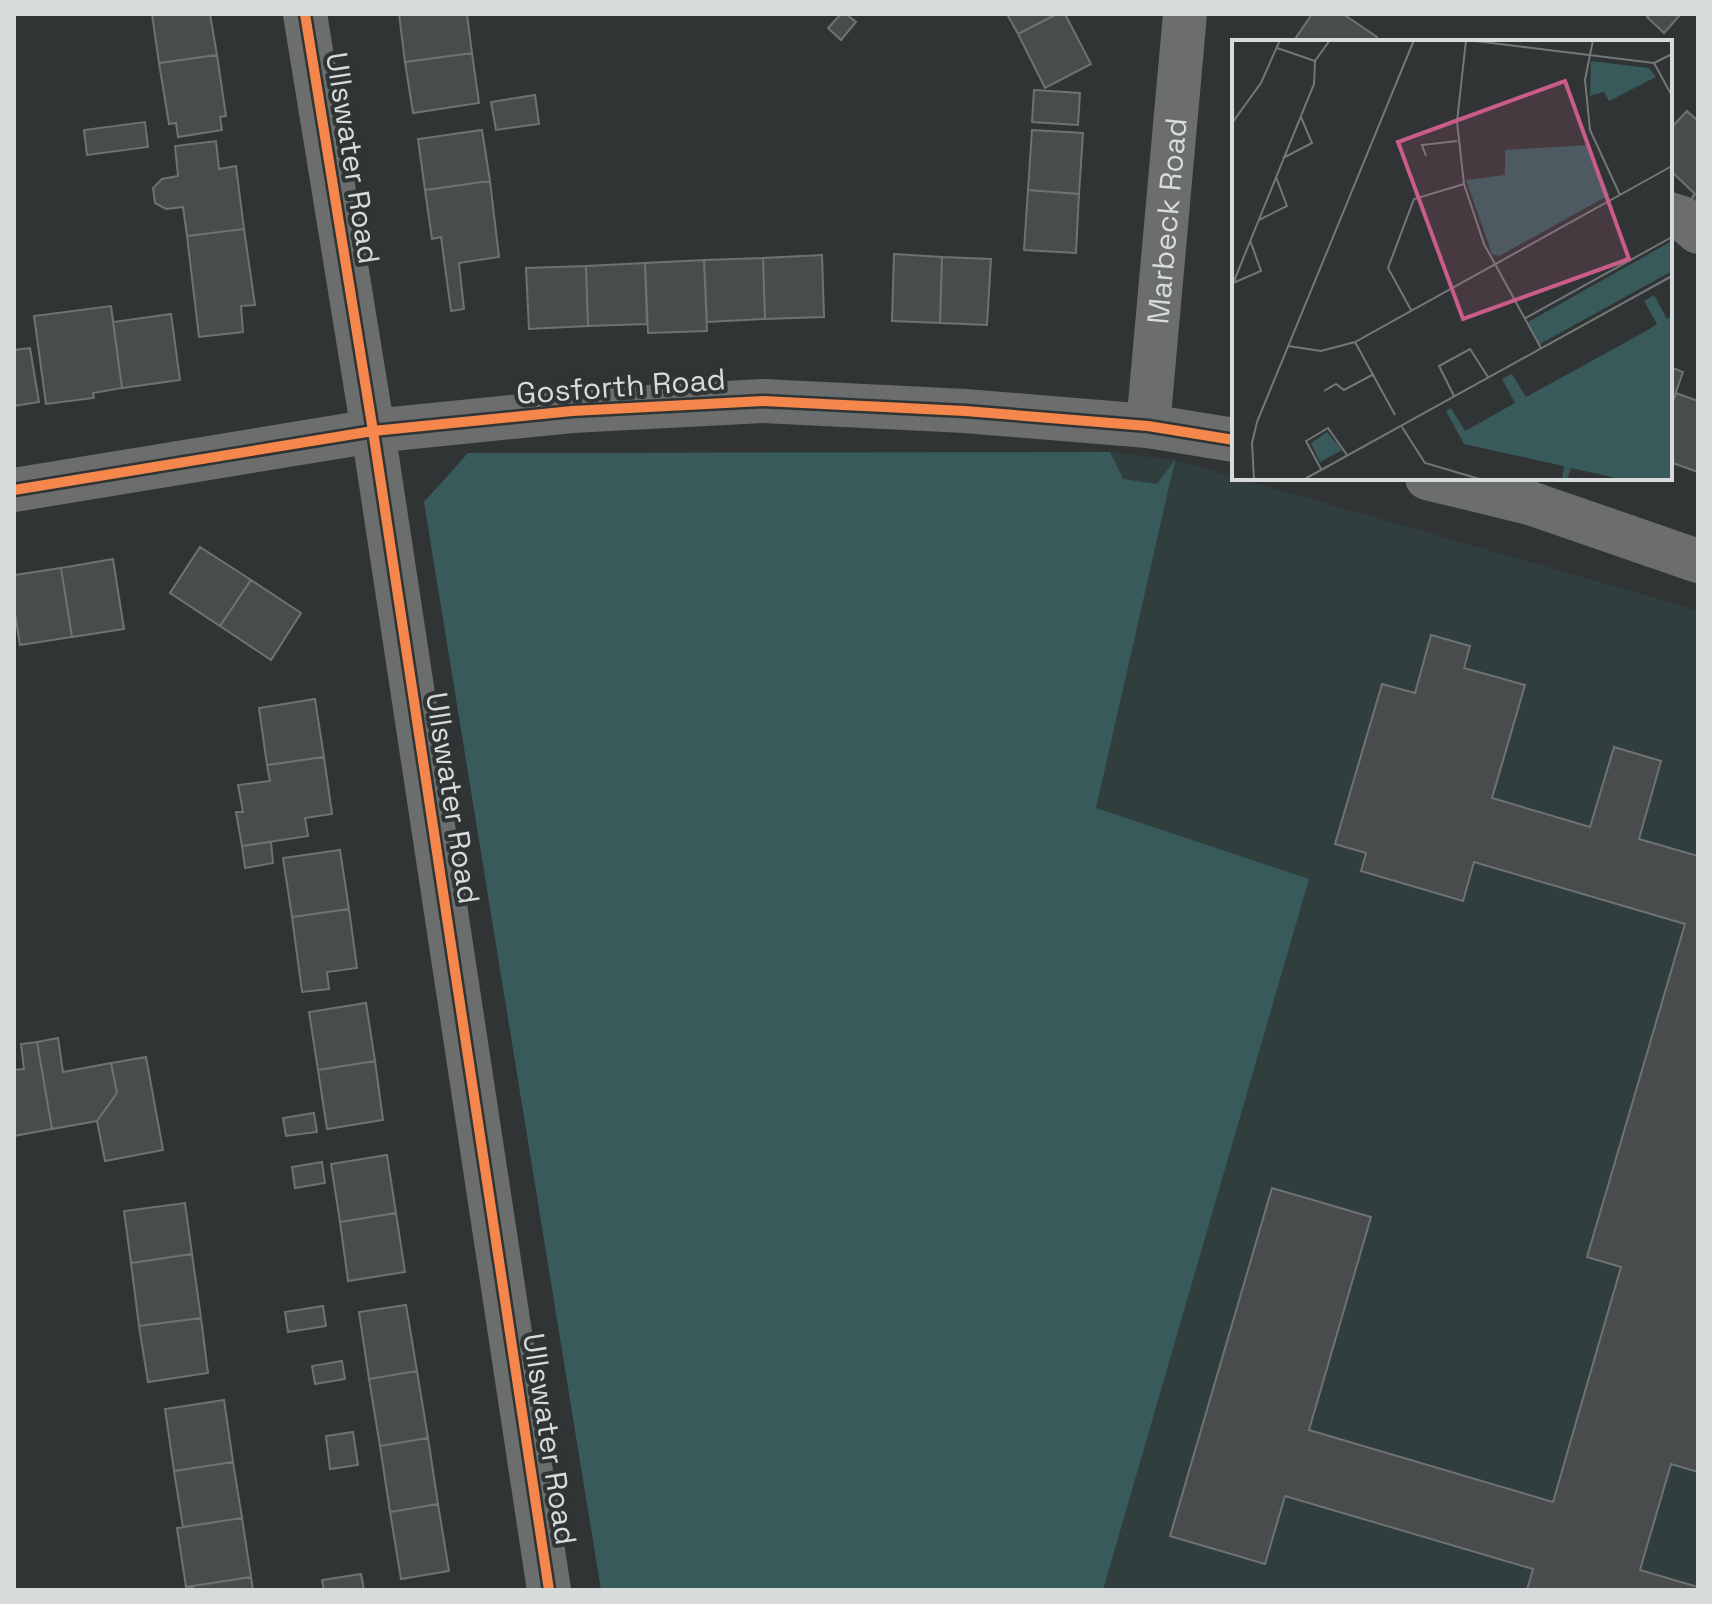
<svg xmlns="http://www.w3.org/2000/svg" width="1712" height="1604" font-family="'Space Grotesk',sans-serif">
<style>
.built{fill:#313e3e}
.green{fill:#385a5b}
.building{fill:#494c4c;stroke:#6f7272;stroke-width:2}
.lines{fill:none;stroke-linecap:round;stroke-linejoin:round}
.minor{stroke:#6c6d6d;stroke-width:44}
.cycleway-casing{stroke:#2f3535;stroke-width:15}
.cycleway{stroke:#f5874c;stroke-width:10}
.labels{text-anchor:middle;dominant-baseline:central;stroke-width:8;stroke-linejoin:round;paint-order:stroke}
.street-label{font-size:30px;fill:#d7dbdb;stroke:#2f3535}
.inset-road{fill:none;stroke:#737777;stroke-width:2}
.view{fill:#c95c88;fill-opacity:0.15;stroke:#c95c88;stroke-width:4}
.inset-edge{fill:none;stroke:#d7dbdb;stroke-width:4}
</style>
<rect width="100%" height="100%" fill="#303434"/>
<path class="built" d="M 1110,452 L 1175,460 L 1683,606 L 1698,612 L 1698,1590 L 601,1590 L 424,502 L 468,453 Z"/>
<path class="green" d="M 1110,452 L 1123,479 L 1157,484 L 1175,460 L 1096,808 L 1309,879 L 1103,1590 L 601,1590 L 424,502 L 468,453 Z"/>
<path class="building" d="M 152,14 L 210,14 L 217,55 L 159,63 Z
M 399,14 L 467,14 L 472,53 L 405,62 Z
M 841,14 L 846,14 L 856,22 L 841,40 L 828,28 Z
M 1007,14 L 1057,14 L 1018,34 Z
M 1057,14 L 1065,14 L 1091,64 L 1045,88 L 1018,34 Z
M 1312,14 L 1343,14 L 1377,37 L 1373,42 L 1299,42 L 1295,39 Z
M 1650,14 L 1681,14 L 1664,33 L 1647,17 Z
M 472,53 L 479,103 L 413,113 L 405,62 Z
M 217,55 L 226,116 L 220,117 L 222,130 L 178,137 L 176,123 L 169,124 L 159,63 Z
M 1034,90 L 1080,93 L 1078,125 L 1032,122 Z
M 535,95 L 539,124 L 496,130 L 491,102 Z
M 1687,111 L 1698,121 L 1698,207 L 1690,200 L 1695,194 L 1670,170 L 1670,129 Z
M 145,122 L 148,147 L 87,155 L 84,130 Z
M 482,130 L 490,181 L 425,190 L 418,139 Z
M 1032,130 L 1083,133 L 1079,194 L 1028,190 Z
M 216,141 L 219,169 L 236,166 L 244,229 L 187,236 L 183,207 L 166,209 L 155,203 L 153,188 L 162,179 L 178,176 L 175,146 Z
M 490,181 L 499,257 L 459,263 L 464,309 L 451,311 L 441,237 L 432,239 L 425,190 Z
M 1028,190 L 1079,194 L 1076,253 L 1024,250 Z
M 244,229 L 255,305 L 241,306 L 243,332 L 199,337 L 187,236 Z
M 894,254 L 942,257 L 940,323 L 892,321 Z
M 822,255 L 824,317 L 765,319 L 763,258 Z
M 942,257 L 991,259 L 987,325 L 940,323 Z
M 763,258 L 765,319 L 707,322 L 704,260 Z
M 704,260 L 707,331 L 648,333 L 645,263 Z
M 645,263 L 647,324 L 588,326 L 586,266 Z
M 586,266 L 588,326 L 529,329 L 526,268 Z
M 111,306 L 122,388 L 93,393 L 94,398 L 46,404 L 34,316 Z
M 171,314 L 180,380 L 122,388 L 113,322 Z
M 30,348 L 39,402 L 14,406 L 14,350 Z
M 1670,367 L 1683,372 L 1670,409 Z
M 1676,393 L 1698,401 L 1698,472 L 1670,462 L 1670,409 Z
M 200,547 L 251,580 L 220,626 L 170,593 Z
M 113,559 L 124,629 L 72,637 L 61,568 Z
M 61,568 L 72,637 L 20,645 L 14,607 L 14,575 Z
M 251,580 L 301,613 L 271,660 L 220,626 Z
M 1431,635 L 1470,646 L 1464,668 L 1525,685 L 1492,798 L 1590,827 L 1614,747 L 1661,761 L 1639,839 L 1698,856 L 1698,1472 L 1671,1464 L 1640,1570 L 1698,1587 L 1698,1590 L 1527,1590 L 1533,1569 L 1285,1496 L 1265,1564 L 1170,1536 L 1272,1188 L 1371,1217 L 1309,1430 L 1553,1502 L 1621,1267 L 1587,1257 L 1685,924 L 1474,862 L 1463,901 L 1361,871 L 1366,853 L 1335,844 L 1382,684 L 1415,693 Z
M 315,699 L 324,757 L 267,765 L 259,708 Z
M 324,757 L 332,814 L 305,818 L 308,836 L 242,846 L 236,812 L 243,812 L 238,785 L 270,781 L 267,765 Z
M 271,842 L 273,863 L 245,868 L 242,846 Z
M 340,850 L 349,909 L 292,917 L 283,858 Z
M 349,909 L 357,968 L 327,972 L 329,989 L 302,992 L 292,917 Z
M 366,1003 L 375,1061 L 318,1070 L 309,1012 Z
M 58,1038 L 63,1072 L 111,1063 L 117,1093 L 97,1121 L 52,1129 L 37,1042 Z
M 37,1042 L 52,1129 L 14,1136 L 14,1070 L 24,1069 L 21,1044 Z
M 146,1057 L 163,1150 L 105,1161 L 97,1121 L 117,1093 L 111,1063 Z
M 375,1061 L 383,1120 L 327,1129 L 318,1070 Z
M 314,1113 L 317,1132 L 286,1136 L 283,1118 Z
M 387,1155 L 396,1213 L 340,1222 L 331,1164 Z
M 322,1162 L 325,1183 L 295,1188 L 292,1167 Z
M 185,1203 L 192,1254 L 131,1263 L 124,1211 Z
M 396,1213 L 405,1272 L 348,1281 L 340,1222 Z
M 192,1254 L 201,1318 L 139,1326 L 131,1263 Z
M 406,1305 L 417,1371 L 369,1379 L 359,1312 Z
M 323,1306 L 326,1326 L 288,1332 L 285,1312 Z
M 201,1318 L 208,1373 L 148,1382 L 139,1326 Z
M 342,1361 L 345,1379 L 315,1384 L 312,1366 Z
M 417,1371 L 428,1438 L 380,1446 L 369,1379 Z
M 224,1400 L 233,1462 L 174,1471 L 165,1409 Z
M 353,1432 L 358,1465 L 330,1469 L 326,1436 Z
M 428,1438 L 438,1504 L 390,1512 L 380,1446 Z
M 233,1462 L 242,1518 L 183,1527 L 174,1471 Z
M 438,1504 L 449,1571 L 401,1579 L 390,1512 Z
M 242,1518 L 251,1577 L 186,1587 L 177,1528 Z
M 361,1574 L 364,1590 L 324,1590 L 322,1580 Z
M 251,1577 L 253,1590 L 193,1590 L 193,1586 Z"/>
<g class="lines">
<g class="minor">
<path d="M 305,14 L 373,431 L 549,1590"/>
<path d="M 1670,214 L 1682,218 L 1698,232"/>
<path id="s1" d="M 1148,426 L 1185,14"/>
<path d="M 1427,478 L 1530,503 L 1698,561"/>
<path d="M 14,490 L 373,431 L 572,411 L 763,401 L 965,411 L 1148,426 L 1234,440"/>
</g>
<g class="cycleway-casing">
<path id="cycleway" d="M 305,14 L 373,431 L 549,1590
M 14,490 L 373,431 L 572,411 L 763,401 L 965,411 L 1148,426 L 1234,440"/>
</g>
<use href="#cycleway" class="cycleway"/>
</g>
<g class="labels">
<g class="street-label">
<text transform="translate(353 158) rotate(81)">Ullswater Road</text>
<text stroke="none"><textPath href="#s1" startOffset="206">Marbeck Road</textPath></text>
<text transform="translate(621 386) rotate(-4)">Gosforth Road</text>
<text transform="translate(453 798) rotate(81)">Ullswater Road</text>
<text transform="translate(550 1439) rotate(81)">Ullswater Road</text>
</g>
</g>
<g transform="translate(1232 40)">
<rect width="440" height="440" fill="#303434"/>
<path d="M 359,21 L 417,28 L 424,37 L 377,61 L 372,52 L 358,56 ZM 357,105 L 377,155 L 267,216 L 260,214 L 234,140 L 273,135 L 273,110 ZM 440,201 L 440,231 L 308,304 L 296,282 ZM 422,255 L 435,279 L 440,276 L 440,440 L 393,440 L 339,428 L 335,440 L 330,440 L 332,426 L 232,404 L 214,371 L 219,368 L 233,391 L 283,363 L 270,339 L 280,334 L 294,357 L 416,290 L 425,284 L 412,261 ZM 95,392 L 110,410 L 88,422 L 79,403 Z" fill="#385a5b"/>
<path class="inset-road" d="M 234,0 L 225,82 L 232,144 L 252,204 L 309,308M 235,0 L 422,23M 361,0 L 353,40 L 358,90 L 388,155M 45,8 L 83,21M 440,14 L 422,23 L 440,56M 83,21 L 98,0M 0,83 L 29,43 L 48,0M 194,116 L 190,105 L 225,101M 51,118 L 80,103 L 69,77M 27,180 L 55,166 L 44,137M 1,243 L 29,231 L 18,200M 0,246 L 82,44 L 83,21M 179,270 L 156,228 L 182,159 L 232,144M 292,279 L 440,197M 123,302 L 163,375M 56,306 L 89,311 L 123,302 L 440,126M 92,351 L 104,344 L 112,350 L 142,334M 222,356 L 207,326 L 238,309 L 256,337M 170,387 L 193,423 L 251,440M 89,429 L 74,401 L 96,388 L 115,415M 22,440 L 20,403 L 25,382 L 182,0M 71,440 L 440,236"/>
<path class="view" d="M 333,41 L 397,219 L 231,279 L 166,102 Z"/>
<rect width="440" height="440" class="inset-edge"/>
</g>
<rect width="1712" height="1604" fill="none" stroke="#d7dbdb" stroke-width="32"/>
</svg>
